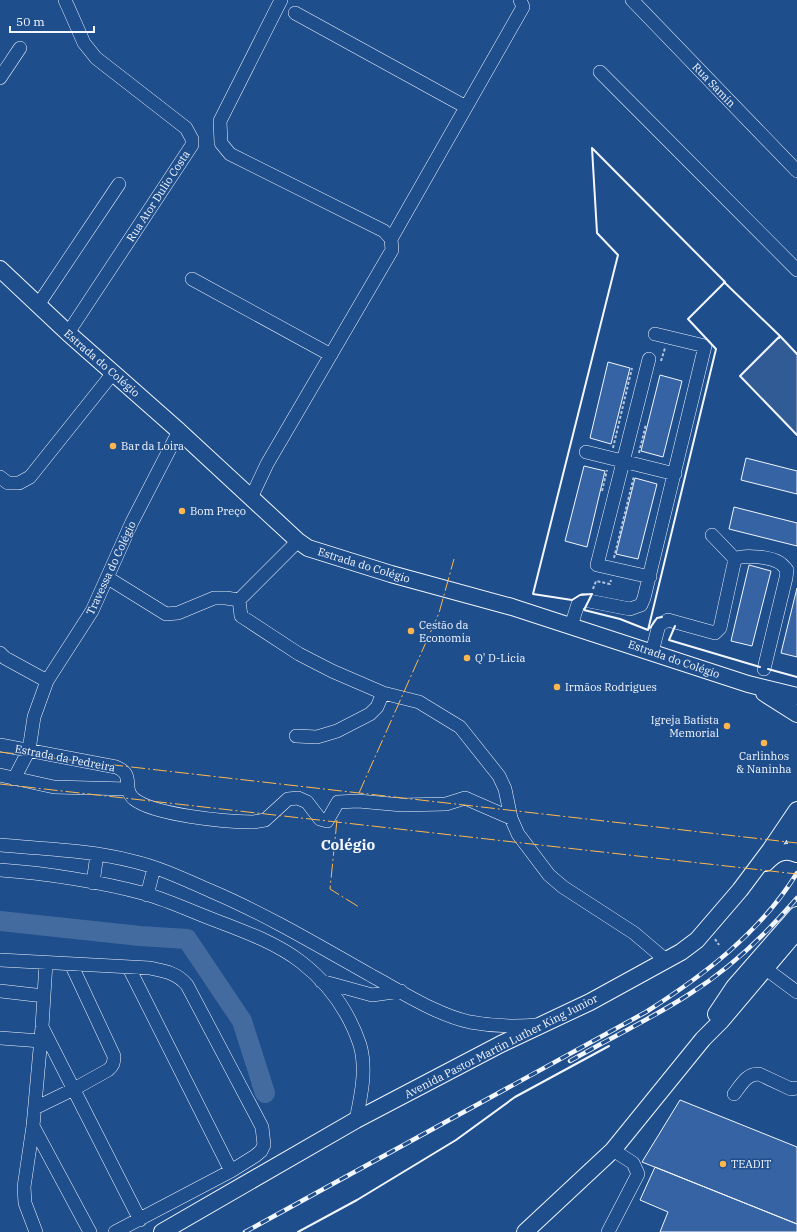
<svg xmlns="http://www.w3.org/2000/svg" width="797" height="1232" font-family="'IBM Plex Serif',serif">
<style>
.green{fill:#305b95;stroke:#a8bbd7}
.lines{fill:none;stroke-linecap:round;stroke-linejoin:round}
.river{stroke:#446ba0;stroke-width:20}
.building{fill:#3563a3;stroke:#f2f6ff}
.minor-casing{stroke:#f2f6ff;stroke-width:14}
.major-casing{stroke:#f2f6ff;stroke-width:18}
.path{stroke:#b3c4dc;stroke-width:2;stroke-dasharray:3 2;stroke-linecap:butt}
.minor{stroke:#1f4e8c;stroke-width:13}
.major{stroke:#1f4e8c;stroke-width:16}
.rail-casing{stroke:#f2f6ff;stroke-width:4.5}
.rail{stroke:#1f4e8c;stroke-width:3;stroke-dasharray:9;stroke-linecap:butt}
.wall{stroke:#f2f6ff;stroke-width:2}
.power{stroke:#ffb74d;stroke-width:1;stroke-dasharray:14 3 2 3;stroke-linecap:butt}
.poi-dot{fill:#ffb74d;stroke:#1f4e8c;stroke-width:1.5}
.labels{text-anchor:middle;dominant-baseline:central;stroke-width:3;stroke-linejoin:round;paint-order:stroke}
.street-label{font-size:11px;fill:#f2f6ff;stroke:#1f4e8c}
.poi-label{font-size:11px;fill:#f2f6ff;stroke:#1f4e8c;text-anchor:start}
.district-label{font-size:15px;font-weight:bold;fill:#f2f6ff;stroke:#1f4e8c}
</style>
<rect width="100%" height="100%" fill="#1f4e8c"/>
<path class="green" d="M 780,336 L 797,354 L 797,435 L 740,376 Z"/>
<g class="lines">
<path class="river" d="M 0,921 L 140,936 L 187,939 L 242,1021 L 265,1093"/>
</g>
<path class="building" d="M 608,362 L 630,368 L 611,444 L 590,438 Z
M 660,375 L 682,381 L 663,457 L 641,451 Z
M 746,458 L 797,471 L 797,494 L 741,480 Z
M 584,466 L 605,471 L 587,547 L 565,541 Z
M 635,478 L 657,484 L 638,559 L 616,554 Z
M 734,507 L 797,523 L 797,546 L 729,529 Z
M 749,565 L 771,571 L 752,646 L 731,641 Z
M 797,588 L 797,657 L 781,653 Z
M 680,1100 L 797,1147 L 797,1224 L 642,1162 Z
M 655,1167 L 797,1224 L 797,1232 L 660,1232 L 668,1212 L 640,1200 Z"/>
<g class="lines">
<g class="minor-casing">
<path id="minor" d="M 65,0 L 84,43 L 96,58 L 186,128 L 192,139 L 192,145 L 68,333
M 632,0 L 797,171
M 295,13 L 466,107
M 600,72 L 797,270
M 0,78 L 20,48
M 391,239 L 523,7 L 520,0
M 192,279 L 331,355
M 38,305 L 119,184
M 649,359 L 597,565 L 650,577
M 586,452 L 675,474
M 0,477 L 8,483 L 19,483 L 30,477 L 113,373
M 251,498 L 267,464 L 392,250 L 391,239 L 384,231 L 230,154 L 221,143 L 220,121 L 281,0
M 712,535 L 735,559
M 108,578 L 166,614 L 178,613 L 214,598 L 226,598 L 239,600 L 298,541
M 239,600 L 241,616 L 299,654 L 332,671 L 383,693 L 419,702 L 460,727 L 499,776 L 505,789 L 511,818 L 518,834 L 549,875 L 563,887 L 634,933 L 667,961
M 571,626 L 578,604 L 584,600 L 630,609 L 641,605 L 644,598 L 705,346 L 655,334
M 652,652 L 659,625 L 668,620 L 715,633 L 720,628 L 735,559 C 744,554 771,557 780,563 C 782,564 785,568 787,570 L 786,578 L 764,669
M 0,653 L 5,658 L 47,681
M 296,736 L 317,737 L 337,731 L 370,714 L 377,707 L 383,693
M 0,745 L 116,767 C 136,775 121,788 134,799 C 154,815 226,822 253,822 L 265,820 L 288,799 L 298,798 L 307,802 L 320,819 L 327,821 L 338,802 L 358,801 L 402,805 L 446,804 L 465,798 L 511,818
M 0,775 L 54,787 L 128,789
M 14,779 L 29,750 L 34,717 L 47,681 L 92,611 L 132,522 L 179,431
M 0,845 C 44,849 89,850 132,861 C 159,867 186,880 211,891 C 267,915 319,946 372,976 C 402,992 437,1015 470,1022 C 492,1026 515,1027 537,1025
M 0,870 C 45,873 102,882 146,894 C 170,901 193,912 217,921 C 246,932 276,943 301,962 C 328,983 349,1012 360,1045 C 367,1069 361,1096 356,1120
M 93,883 L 97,854
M 147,895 L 154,868
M 0,960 L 150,968 C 165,971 177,973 187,985 L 262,1127 L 264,1145 L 261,1151 L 255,1156 L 231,1171 L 115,1232
M 129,968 L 231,1171
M 766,969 L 797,992
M 321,981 L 372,995 L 401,991
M 0,991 L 44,996
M 42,1027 L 140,1220
M 0,1038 L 41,1041
M 734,1094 C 741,1085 747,1073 759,1074 L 791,1089 L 797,1088
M 35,1108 L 74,1089 L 108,1070 C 113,1066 114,1063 114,1056 L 71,964
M 33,1126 L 90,1232
M 36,1232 L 25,1203 L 24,1187 L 33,1126 L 42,1027 L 46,963
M 608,1232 L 638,1174 L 633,1163 L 613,1150"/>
</g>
<g class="major-casing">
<path id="major" d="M 0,269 L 68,333 L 179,431 L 298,541 L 308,548 L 391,574 L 512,607 L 748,684 L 797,696
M 764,693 L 797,714
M 796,814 L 793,833 L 797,846
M 766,863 C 775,853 784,849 797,854
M 716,1014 L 734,987 L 797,915
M 162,1232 L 356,1120 L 501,1044 L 590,1002 L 681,952 L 697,940 L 740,890 L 770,850 L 797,810
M 525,1232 L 613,1150 L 703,1039 L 721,1021 L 797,931"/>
</g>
<path class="path" d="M 661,361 L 665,348
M 613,448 L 632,368
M 639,453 L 646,424
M 602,491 L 607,470
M 614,558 L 634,476
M 593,589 L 596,581 L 610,584 L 611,580
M 715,939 L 719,945"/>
<use href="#minor" class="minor"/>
<use href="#major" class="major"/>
<g class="rail-casing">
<path id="rail" d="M 570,1061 C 610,1038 653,1018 691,993 C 732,967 766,934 797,898
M 245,1232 L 646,1012 C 704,975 760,933 797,873"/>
</g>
<use href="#rail" class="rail"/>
<path class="wall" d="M 592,148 L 725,282 L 688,319 L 716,349 L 648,630 L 620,619 L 584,610 L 592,594 L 580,595 L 572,600 L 533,594 L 618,255 L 597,233 Z
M 724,282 L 780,336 L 740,376 L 797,435
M 779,338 L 780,336 L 797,354
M 675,626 L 669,640 L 760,667
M 650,628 L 657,618 L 662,617
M 768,669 L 797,677
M 298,1232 L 357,1200 L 456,1140 L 515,1097 L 609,1046"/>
<path class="power" d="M 0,752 L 797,843
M 0,784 L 797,874
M 359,793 L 439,613 L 454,559
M 337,820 L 330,889 L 359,907"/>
</g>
<g class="poi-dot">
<circle cx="113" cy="446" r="4"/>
<circle cx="182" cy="511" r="4"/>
<circle cx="411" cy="631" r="4"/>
<circle cx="467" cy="658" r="4"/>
<circle cx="557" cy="687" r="4"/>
<circle cx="727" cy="726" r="4"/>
<circle cx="764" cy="743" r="4"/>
<circle cx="723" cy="1164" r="4"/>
</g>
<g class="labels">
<g class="street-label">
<text transform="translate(714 85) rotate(46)">Rua Samin</text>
<text transform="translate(158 196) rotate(-57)">Rua Ator Dulio Costa</text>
<text transform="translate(102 363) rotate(41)">Estrada do Colégio</text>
<text transform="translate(364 565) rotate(17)">Estrada do Colégio</text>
<text transform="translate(111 568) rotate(-65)">Travessa do Colégio</text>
<text transform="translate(674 659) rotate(19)">Estrada do Colégio</text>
<text transform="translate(65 758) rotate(11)">Estrada da Pedreira</text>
<text transform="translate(501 1046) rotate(-27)">Avenida Pastor Martin Luther King Junior</text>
</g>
<g class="poi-label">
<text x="121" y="446">Bar da Loira</text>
<text x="190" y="511">Bom Preço</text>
<text x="419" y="625">Cestão da<tspan x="419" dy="13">Economia</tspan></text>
<text x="475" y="658">Q' D-Licia</text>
<text x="565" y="687">Irmãos Rodrigues</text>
<text x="719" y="720" text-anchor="end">Igreja Batista<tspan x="719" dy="13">Memorial</tspan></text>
<text x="764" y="756" text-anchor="middle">Carlinhos<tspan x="764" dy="13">&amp; Naninha</tspan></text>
<text x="731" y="1164">TEADIT</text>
</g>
<g class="district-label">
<text x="348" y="844">Colégio</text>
</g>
</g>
<path d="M10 26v6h84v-6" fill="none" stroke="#f2f6ff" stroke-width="2"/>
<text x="16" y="26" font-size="12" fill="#f2f6ff" stroke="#1f4e8c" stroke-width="3" paint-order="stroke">50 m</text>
</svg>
